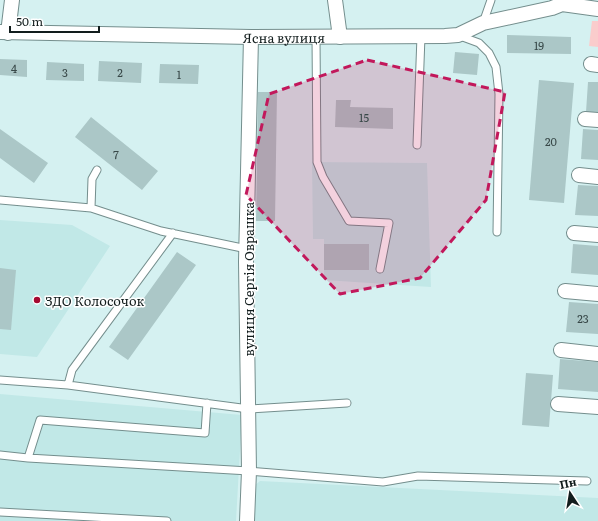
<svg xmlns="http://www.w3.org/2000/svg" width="598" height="521" font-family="Literata,serif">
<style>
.built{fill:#c1e8e7}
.green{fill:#facccc}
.building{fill:#abc7c7}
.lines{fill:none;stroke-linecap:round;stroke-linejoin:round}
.lane-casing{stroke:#748e8d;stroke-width:9}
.street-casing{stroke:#748e8d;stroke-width:16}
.lane{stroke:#fff;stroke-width:7}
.street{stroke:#fff;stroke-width:14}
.marked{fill:#c2185b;fill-opacity:0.2;stroke:#c2185b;stroke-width:3;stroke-dasharray:8 5;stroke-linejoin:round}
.poi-dot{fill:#a50931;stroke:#fff;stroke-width:1.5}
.labels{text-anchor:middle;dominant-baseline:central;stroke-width:3;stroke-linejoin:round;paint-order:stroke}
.number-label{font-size:11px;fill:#384848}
.street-label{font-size:13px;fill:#121d1d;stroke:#fff}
.poi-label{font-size:13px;fill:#121d1d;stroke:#fff;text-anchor:start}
</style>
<rect width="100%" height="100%" fill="#d5f1f1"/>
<path class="built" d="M 312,162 L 427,163 L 431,287 L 324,280 L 324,239 L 313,239 Z
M 0,220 L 72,225 L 110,246 L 37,357 L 0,354 Z
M 0,394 L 242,415 L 236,521 L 0,521 Z
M 260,481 L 598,498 L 598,521 L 253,521 L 254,486 Z"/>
<path class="green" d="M 592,21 L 598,21 L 598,47 L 589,46 Z"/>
<path class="building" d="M 507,35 L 571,37 L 571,54 L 507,53 Z
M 455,52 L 479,54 L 477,75 L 453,73 Z
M 0,59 L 27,60 L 27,77 L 0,75 Z
M 99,61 L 142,63 L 141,83 L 98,81 Z
M 47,62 L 84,64 L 84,81 L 46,80 Z
M 160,64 L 199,65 L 198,84 L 159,83 Z
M 539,80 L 574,83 L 564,203 L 529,200 Z
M 588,82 L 598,82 L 598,112 L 586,112 Z
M 258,92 L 277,92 L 275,221 L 256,221 Z
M 336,100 L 351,100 L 350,107 L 393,108 L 393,129 L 335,127 Z
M 91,117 L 158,171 L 142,190 L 75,137 Z
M 0,129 L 48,163 L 34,183 L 0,158 Z
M 583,129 L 598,130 L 598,160 L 581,159 Z
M 578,185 L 598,186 L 598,216 L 575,215 Z
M 324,244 L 369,244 L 369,270 L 324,270 Z
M 573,244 L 598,246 L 598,275 L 571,273 Z
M 177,252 L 196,265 L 128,360 L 109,347 Z
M 0,268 L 16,270 L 11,330 L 0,329 Z
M 569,302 L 598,304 L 598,334 L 566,332 Z
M 560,359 L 598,362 L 598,392 L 558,389 Z
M 526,373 L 553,375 L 549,427 L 522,425 Z"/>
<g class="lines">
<g class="lane-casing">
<path id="lane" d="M 483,23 L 491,0
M 460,36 L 479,43 L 489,53 L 496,67 L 499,94 L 497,232
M 316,37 L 317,162 L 323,177 L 349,221 L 389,223 L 380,269
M 417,145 L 421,36
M 0,200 L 91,208 L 161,231 L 247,249
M 91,208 L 92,179 L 97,170
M 0,380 L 68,385 L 249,409 L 347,403
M 68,385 L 72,370 L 173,233
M 207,403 L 205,433 L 40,420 L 28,458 L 249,471 L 383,482 L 418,476 L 587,481
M 0,455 L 28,458
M 0,512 L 167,521"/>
</g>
<g class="street-casing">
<g id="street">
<path d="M 335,0 L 340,37"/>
<path id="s1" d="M 0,32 L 251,37 L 445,36 L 458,35 L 483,23 L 552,8 L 562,4 L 598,9"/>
<path d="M 8,33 L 12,0"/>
<path d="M 591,64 L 598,65"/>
<path d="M 585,119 L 598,120"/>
<path d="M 579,175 L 598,177"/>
<path d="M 574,233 L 598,235"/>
<path d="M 565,291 L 598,294"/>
<path d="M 561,350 L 598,354"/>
<path d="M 558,404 L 598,407"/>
<path d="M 247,521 L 249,471 L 246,262 L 251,37"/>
</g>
</g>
<use href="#lane" class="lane"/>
<use href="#street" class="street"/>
</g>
<path class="marked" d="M 367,60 L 505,92 L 486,200 L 420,278 L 340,294 L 246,195 L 269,94 Z"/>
<circle class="poi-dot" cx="37" cy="300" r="4"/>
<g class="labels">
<g class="number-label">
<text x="539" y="45">19</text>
<text x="14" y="68">4</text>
<text x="65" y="72">3</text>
<text x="120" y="72">2</text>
<text x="179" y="74">1</text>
<text x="364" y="117">15</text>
<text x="551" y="141">20</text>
<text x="116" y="154">7</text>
<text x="583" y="318">23</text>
</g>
<g class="street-label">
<text stroke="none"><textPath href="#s1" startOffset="284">Ясна вулиця</textPath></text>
<text transform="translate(248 279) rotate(-90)">вулиця Сергія Оврашка</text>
</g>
<g class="poi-label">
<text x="45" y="300">ЗДО Колосочок</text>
</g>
</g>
<g transform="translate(570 493) rotate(348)" stroke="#ffffff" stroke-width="3" paint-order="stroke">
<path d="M0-3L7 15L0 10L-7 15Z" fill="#121d1d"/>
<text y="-6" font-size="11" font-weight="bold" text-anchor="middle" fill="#121d1d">Пн</text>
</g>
<path d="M10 26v6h89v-6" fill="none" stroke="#121d1d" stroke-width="2"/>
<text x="16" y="26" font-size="12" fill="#121d1d" stroke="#ffffff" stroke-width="3" paint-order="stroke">50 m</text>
</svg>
